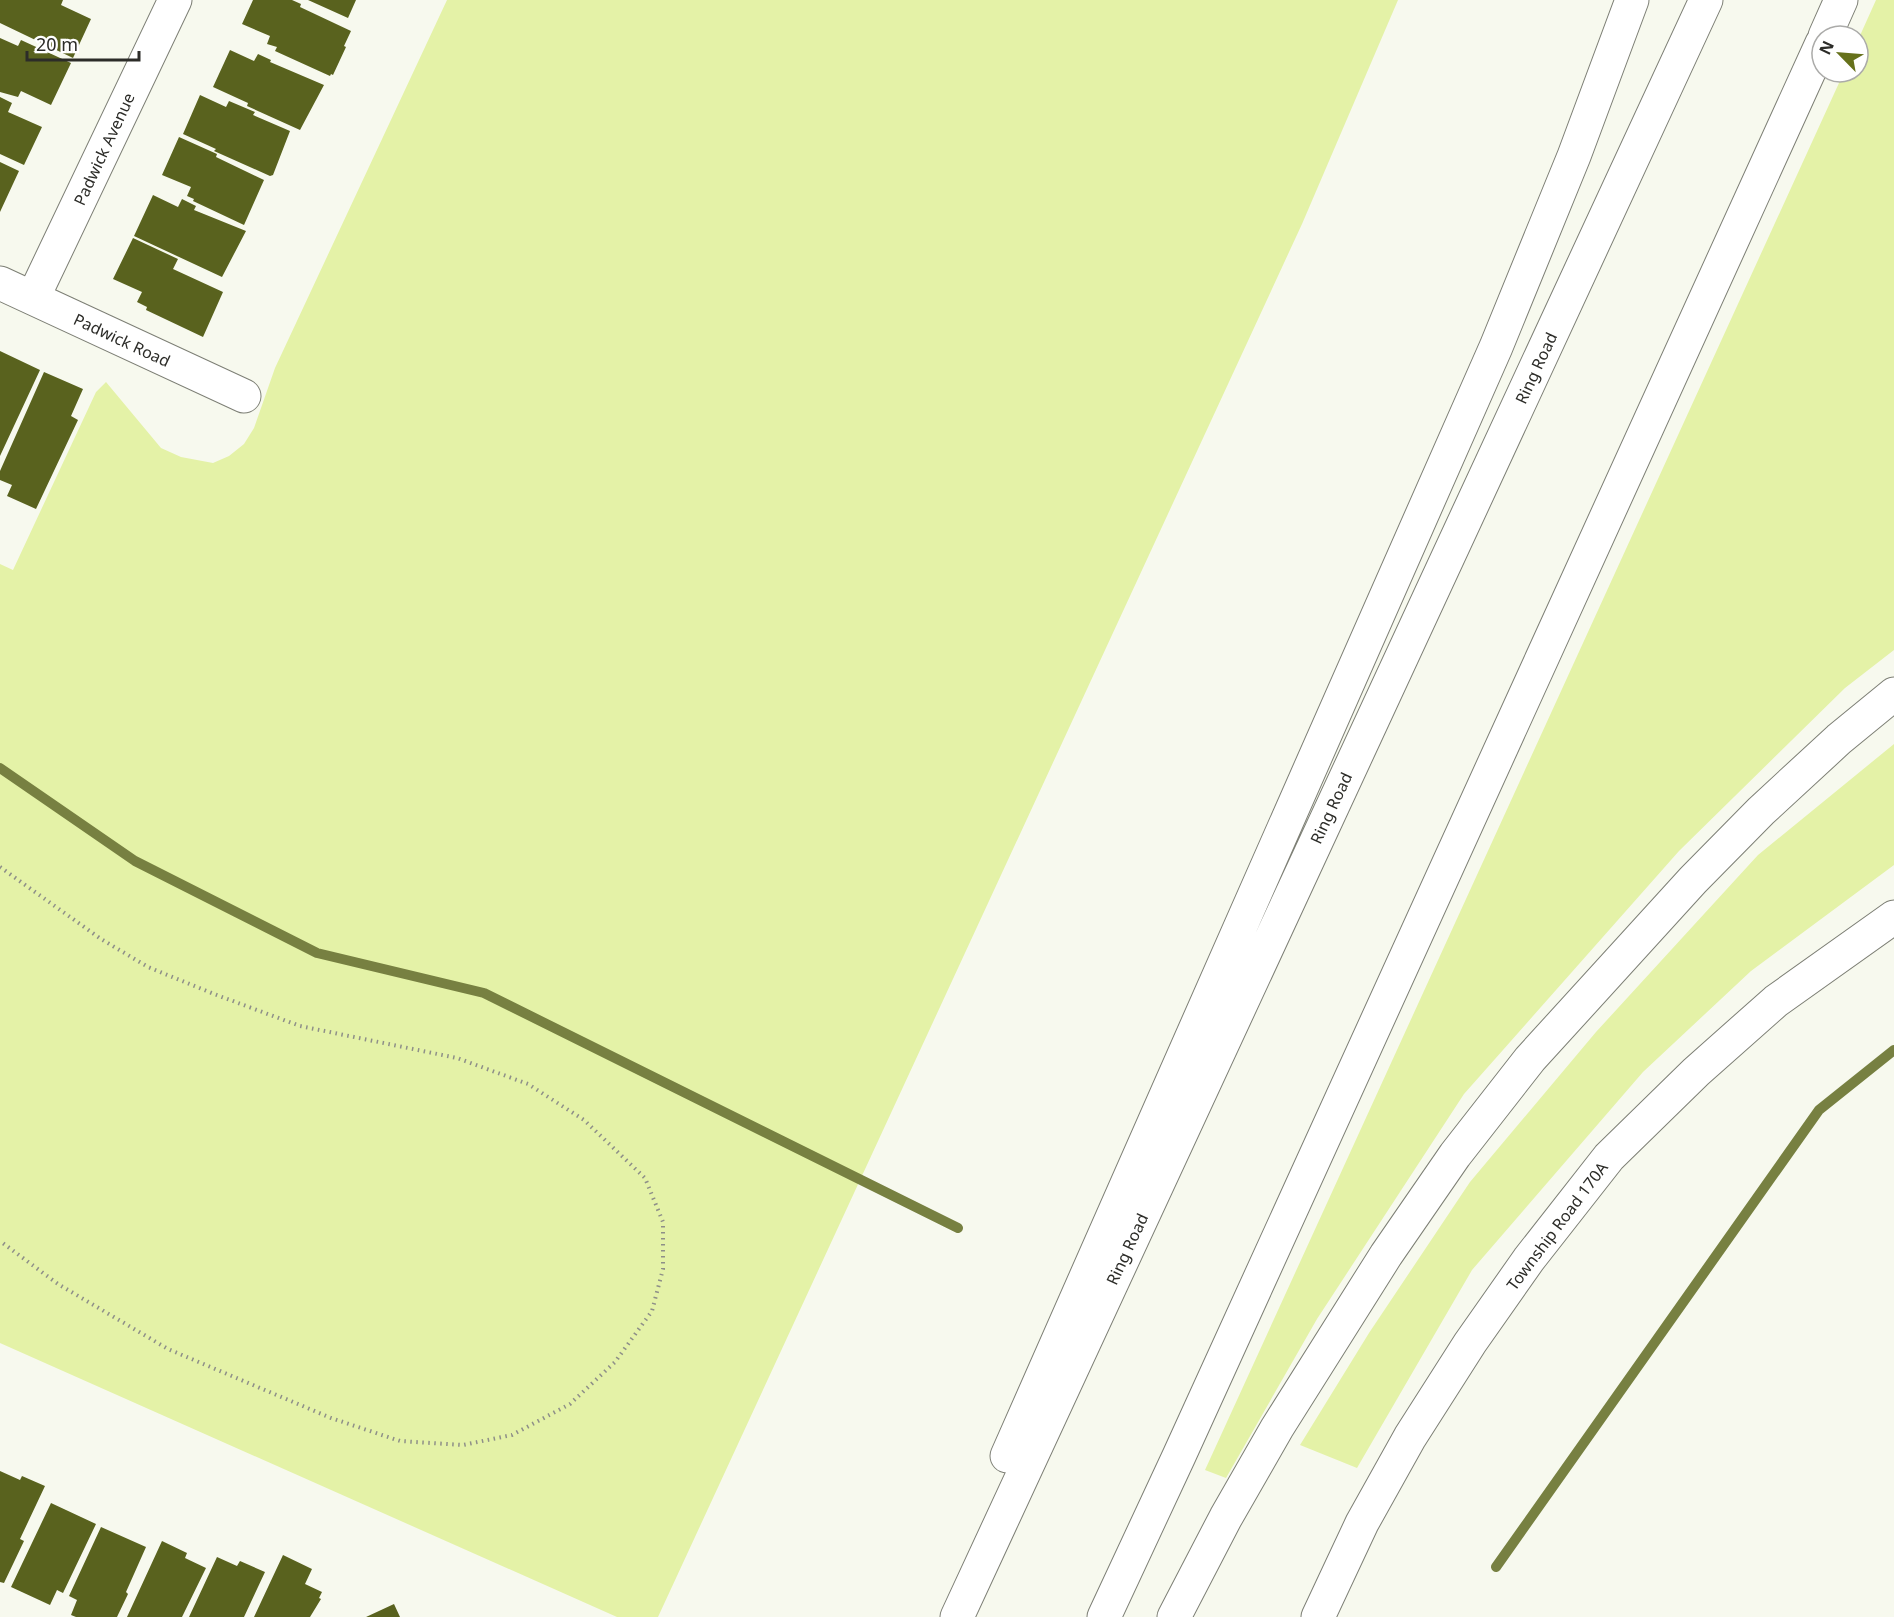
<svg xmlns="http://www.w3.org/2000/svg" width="1894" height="1617" font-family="'Noto Sans',sans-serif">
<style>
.green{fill:#e4f2a7}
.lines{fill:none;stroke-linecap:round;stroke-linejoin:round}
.stream{stroke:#778041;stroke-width:10}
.building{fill:#59621e}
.minor-casing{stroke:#7d7f75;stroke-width:35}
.highway-casing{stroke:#7d7f75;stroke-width:35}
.path{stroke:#8e8f88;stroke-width:4;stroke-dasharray:1.5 4.5;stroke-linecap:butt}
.minor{stroke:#fff;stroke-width:33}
.highway{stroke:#fff;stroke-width:33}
.labels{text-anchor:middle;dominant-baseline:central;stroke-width:6;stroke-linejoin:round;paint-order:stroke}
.street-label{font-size:16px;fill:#2c2c28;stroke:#fff}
</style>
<rect width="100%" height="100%" fill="#f7f9ee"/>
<path class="green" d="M 447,0 L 1398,0 L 1302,224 L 658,1617 L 617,1617 L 0,1343 L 0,564 L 13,570 L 96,392 L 106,382 L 161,448 L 181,457 L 213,463 L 229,456 L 244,444 L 254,428 L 275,368 Z
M 1876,0 L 1894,0 L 1894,650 L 1845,688 L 1679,851 L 1464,1094 L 1317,1319 L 1226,1478 L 1205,1470 L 1844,72 L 1858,72 L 1858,40 Z
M 1894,744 L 1894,865 L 1751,971 L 1643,1072 L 1472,1270 L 1357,1468 L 1300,1445 L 1369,1333 L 1470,1182 L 1596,1032 L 1758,855 Z"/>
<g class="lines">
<path class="stream" d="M 0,768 L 135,861 L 317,953 L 484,993 L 958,1228
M 1496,1567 L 1819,1110 L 1894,1050"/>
</g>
<path class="building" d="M 0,0 L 63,0 L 61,5 L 91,19 L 73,58 L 0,23 Z
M 253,0 L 292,0 L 301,4 L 300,7 L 351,31 L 344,46 L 346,47 L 333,75 L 331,74 L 330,76 L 275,51 L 277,47 L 267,44 L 270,36 L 242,24 Z
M 308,0 L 356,0 L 348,18 Z
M 0,38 L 18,46 L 21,40 L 71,63 L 51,105 L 21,91 L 18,97 L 0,92 Z
M 230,50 L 254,61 L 258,54 L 271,60 L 270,62 L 324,85 L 300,130 L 247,106 L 248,103 L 213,87 Z
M 200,95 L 226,107 L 229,101 L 255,112 L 253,115 L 290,131 L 273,175 L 270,176 L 214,151 L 216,149 L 183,134 Z
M 0,97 L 12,103 L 8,112 L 42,127 L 24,165 L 0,154 Z
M 179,137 L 217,154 L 216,157 L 264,180 L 244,225 L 193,201 L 194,199 L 187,196 L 191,187 L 162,175 Z
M 0,162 L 19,171 L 0,212 Z
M 153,195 L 178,207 L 182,199 L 196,206 L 194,210 L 246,231 L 222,277 L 134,236 Z
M 133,238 L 178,259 L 173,269 L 223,292 L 203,337 L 146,310 L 147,307 L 137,302 L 142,292 L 113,279 Z
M 0,351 L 40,370 L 0,456 Z
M 44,372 L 83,389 L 71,416 L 78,420 L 36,509 L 7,496 L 12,485 L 0,480 L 0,471 Z
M 0,1471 L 20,1480 L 22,1476 L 45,1486 L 20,1539 L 24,1541 L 4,1583 L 0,1582 Z
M 51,1503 L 96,1524 L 63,1593 L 57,1590 L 50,1605 L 11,1587 Z
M 101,1527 L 146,1547 L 126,1592 L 128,1594 L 117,1617 L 76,1617 L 71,1615 L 77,1600 L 69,1596 Z
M 162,1541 L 187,1553 L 185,1558 L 206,1568 L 182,1617 L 127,1617 Z
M 283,1555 L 312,1569 L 305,1584 L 322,1592 L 319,1598 L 321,1599 L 310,1617 L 254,1617 Z
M 217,1557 L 237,1566 L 240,1561 L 265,1572 L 244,1617 L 189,1617 Z
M 394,1604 L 400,1617 L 366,1617 Z"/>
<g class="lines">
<g class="minor-casing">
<path id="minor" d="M 0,283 L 244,396
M 33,298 L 175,0
M 1318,1617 L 1362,1523 L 1410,1437 L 1470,1343 L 1529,1259 L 1609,1157 L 1696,1072 L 1776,1001 L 1894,917"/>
</g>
<g class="highway-casing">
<path id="highway" d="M 1825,36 L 1841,0
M 1007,1456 L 1496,347 L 1574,156 L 1632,0
M 957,1617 L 1706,0
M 1104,1617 L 1179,1456 L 1822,43
M 1174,1617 L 1226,1517 L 1277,1428 L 1386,1255 L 1455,1155 L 1530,1059 L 1693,880 L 1761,811 L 1839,739 L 1894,694"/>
</g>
<path class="path" d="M 0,867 L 101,939 L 148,967 L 214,994 L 300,1026 L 457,1058 L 528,1084 L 584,1120 L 645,1178 L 663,1222 L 663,1269 L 652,1311 L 615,1362 L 570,1404 L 512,1435 L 463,1445 L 400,1441 L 331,1418 L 168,1349 L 58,1284 L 0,1241"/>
<use href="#minor" class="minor"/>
<use href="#highway" class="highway"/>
</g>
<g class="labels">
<g class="street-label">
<text transform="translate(104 149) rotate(-65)">Padwick Avenue</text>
<text transform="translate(122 340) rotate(25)">Padwick Road</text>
<text transform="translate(1536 368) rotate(-65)">Ring Road</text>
<text transform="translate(1331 808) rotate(-65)">Ring Road</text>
<text transform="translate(1557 1226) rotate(-53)">Township Road 170A</text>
<text transform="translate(1127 1249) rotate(-65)">Ring Road</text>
</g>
</g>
<g transform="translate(1840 54) rotate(295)"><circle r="28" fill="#ffffff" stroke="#ababa9" stroke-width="1.5"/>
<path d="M0-4.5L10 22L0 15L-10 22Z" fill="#66711b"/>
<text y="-9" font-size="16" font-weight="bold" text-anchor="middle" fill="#2c2c28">N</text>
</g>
<path d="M27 51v9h112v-9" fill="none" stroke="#2c2c28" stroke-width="3"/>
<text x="36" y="51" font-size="18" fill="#2c2c28" stroke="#ffffff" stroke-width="4.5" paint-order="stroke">20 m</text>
</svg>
